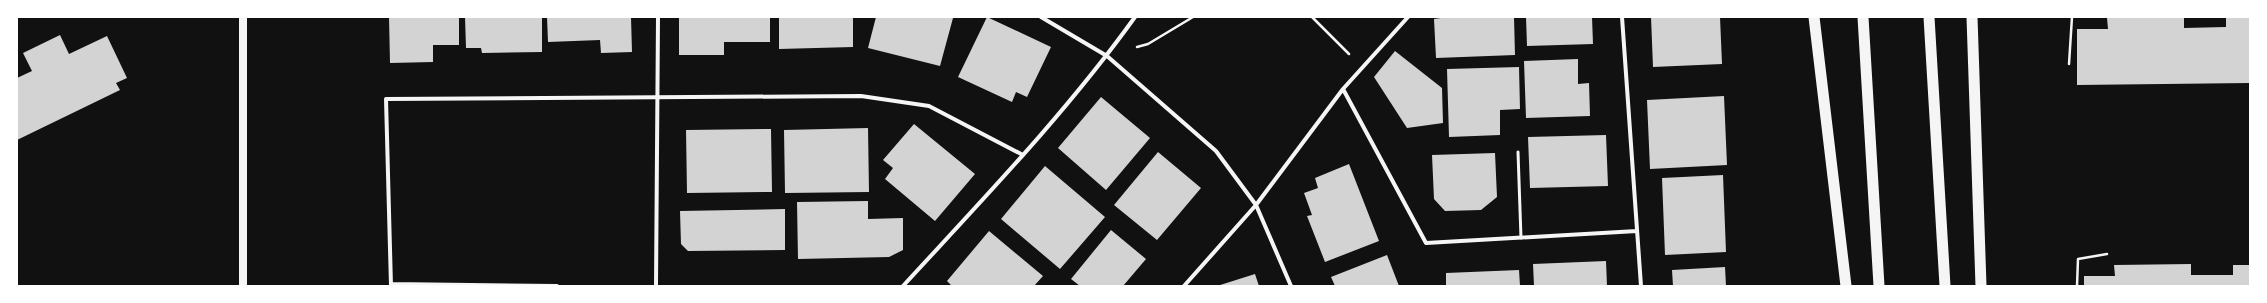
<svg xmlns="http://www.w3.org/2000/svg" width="2267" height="303" font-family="Figtree,sans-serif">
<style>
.building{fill:#d3d3d3}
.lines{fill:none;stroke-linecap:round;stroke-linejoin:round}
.path{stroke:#f5f5f5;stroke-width:2.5}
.service{stroke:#f5f5f5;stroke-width:3}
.minor{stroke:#f5f5f5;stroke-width:4}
.secondary{stroke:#f5f5f5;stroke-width:8}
.trunk{stroke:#f5f5f5;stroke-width:11}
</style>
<rect width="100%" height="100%" fill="#111"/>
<path class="building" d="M 389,17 L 459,17 L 459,45 L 433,45 L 433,62 L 390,63 Z
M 465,17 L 542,17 L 542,52 L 482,53 L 481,48 L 466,48 Z
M 547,17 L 631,17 L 632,52 L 601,53 L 600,40 L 548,42 Z
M 679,17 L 770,17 L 770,42 L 724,42 L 724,55 L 679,55 Z
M 779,17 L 853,17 L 853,47 L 779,49 Z
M 876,17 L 953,18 L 940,66 L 868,48 Z
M 987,17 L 1051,47 L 1027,97 L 1016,92 L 1012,102 L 958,77 Z
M 1448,17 L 1514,17 L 1515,55 L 1436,58 L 1434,19 Z
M 1526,17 L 1592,17 L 1593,44 L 1527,46 Z
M 1651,17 L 1720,17 L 1722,64 L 1653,67 Z
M 2184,17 L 2184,28 L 2226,27 L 2226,18 L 2250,18 L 2250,83 L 2077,85 L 2077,29 L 2108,29 L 2107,18 Z
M 60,35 L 69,54 L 107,36 L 127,78 L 116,83 L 120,90 L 17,140 L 17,78 L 32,71 L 23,53 Z
M 1395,51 L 1442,88 L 1443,123 L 1407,128 L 1374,77 Z
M 1578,59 L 1578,84 L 1589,83 L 1590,116 L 1526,118 L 1524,61 Z
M 1519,67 L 1520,109 L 1500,110 L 1500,135 L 1449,137 L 1447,69 Z
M 1724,96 L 1727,165 L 1650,169 L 1647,100 Z
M 1101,97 L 1150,138 L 1106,190 L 1058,148 Z
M 914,124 L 975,174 L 935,221 L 885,179 L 893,168 L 883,160 Z
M 868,128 L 869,192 L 785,193 L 784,130 Z
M 771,129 L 772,192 L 687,193 L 686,130 Z
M 1606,135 L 1608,186 L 1530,188 L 1528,137 Z
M 1158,152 L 1201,188 L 1157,240 L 1114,205 Z
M 1495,153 L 1497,197 L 1481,210 L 1445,211 L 1434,199 L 1432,155 Z
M 1349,164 L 1379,241 L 1325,262 L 1307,216 L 1312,215 L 1304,193 L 1318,188 L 1315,178 Z
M 1045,166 L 1105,217 L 1060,269 L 1001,219 Z
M 1723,175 L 1726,252 L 1665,255 L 1662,178 Z
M 868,201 L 868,219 L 903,218 L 903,250 L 889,257 L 798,259 L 797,202 Z
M 785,209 L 785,250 L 688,251 L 681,244 L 680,211 Z
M 1111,230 L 1146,259 L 1123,286 L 1080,286 L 1071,279 Z
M 989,231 L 1043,276 L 1034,286 L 952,286 L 947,281 Z
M 1387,255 L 1399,286 L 1335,286 L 1331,277 Z
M 1606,261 L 1607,286 L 1534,286 L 1533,264 Z
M 2191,264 L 2191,275 L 2233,275 L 2233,265 L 2250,265 L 2250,286 L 2084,286 L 2084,276 L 2115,276 L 2114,265 Z
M 1725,267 L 1726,286 L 1673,286 L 1672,270 Z
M 1519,270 L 1520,286 L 1446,286 L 1446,273 Z
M 1255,274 L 1259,286 L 1217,286 Z"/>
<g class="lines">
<path class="path" d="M 1312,17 L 1349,54
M 1137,47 L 1148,44 L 1193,17
M 2069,64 L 2072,17
M 2077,286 L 2078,259 L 2107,254"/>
<path class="service" d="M 1518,152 L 1521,238"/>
<path class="minor" d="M 1041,17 L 1107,56 L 1216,151 L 1256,205 L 1291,286
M 1622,17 L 1641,286
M 1343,89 L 1426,243 L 1637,231
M 391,284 L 557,286
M 391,286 L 386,99 L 861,96 L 929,106 L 1023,155
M 656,286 L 658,17
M 903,286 C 983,199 1066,113 1135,17
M 1184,286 L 1256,205 L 1343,89 L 1408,17"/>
<path class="secondary" d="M 243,17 L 243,286"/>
<path class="trunk" d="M 1814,17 L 1846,286
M 1863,17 L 1879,286
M 1929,17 L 1945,286
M 1972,17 L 1981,286"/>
</g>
<rect width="2267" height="303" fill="none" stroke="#ffffff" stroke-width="36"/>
</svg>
